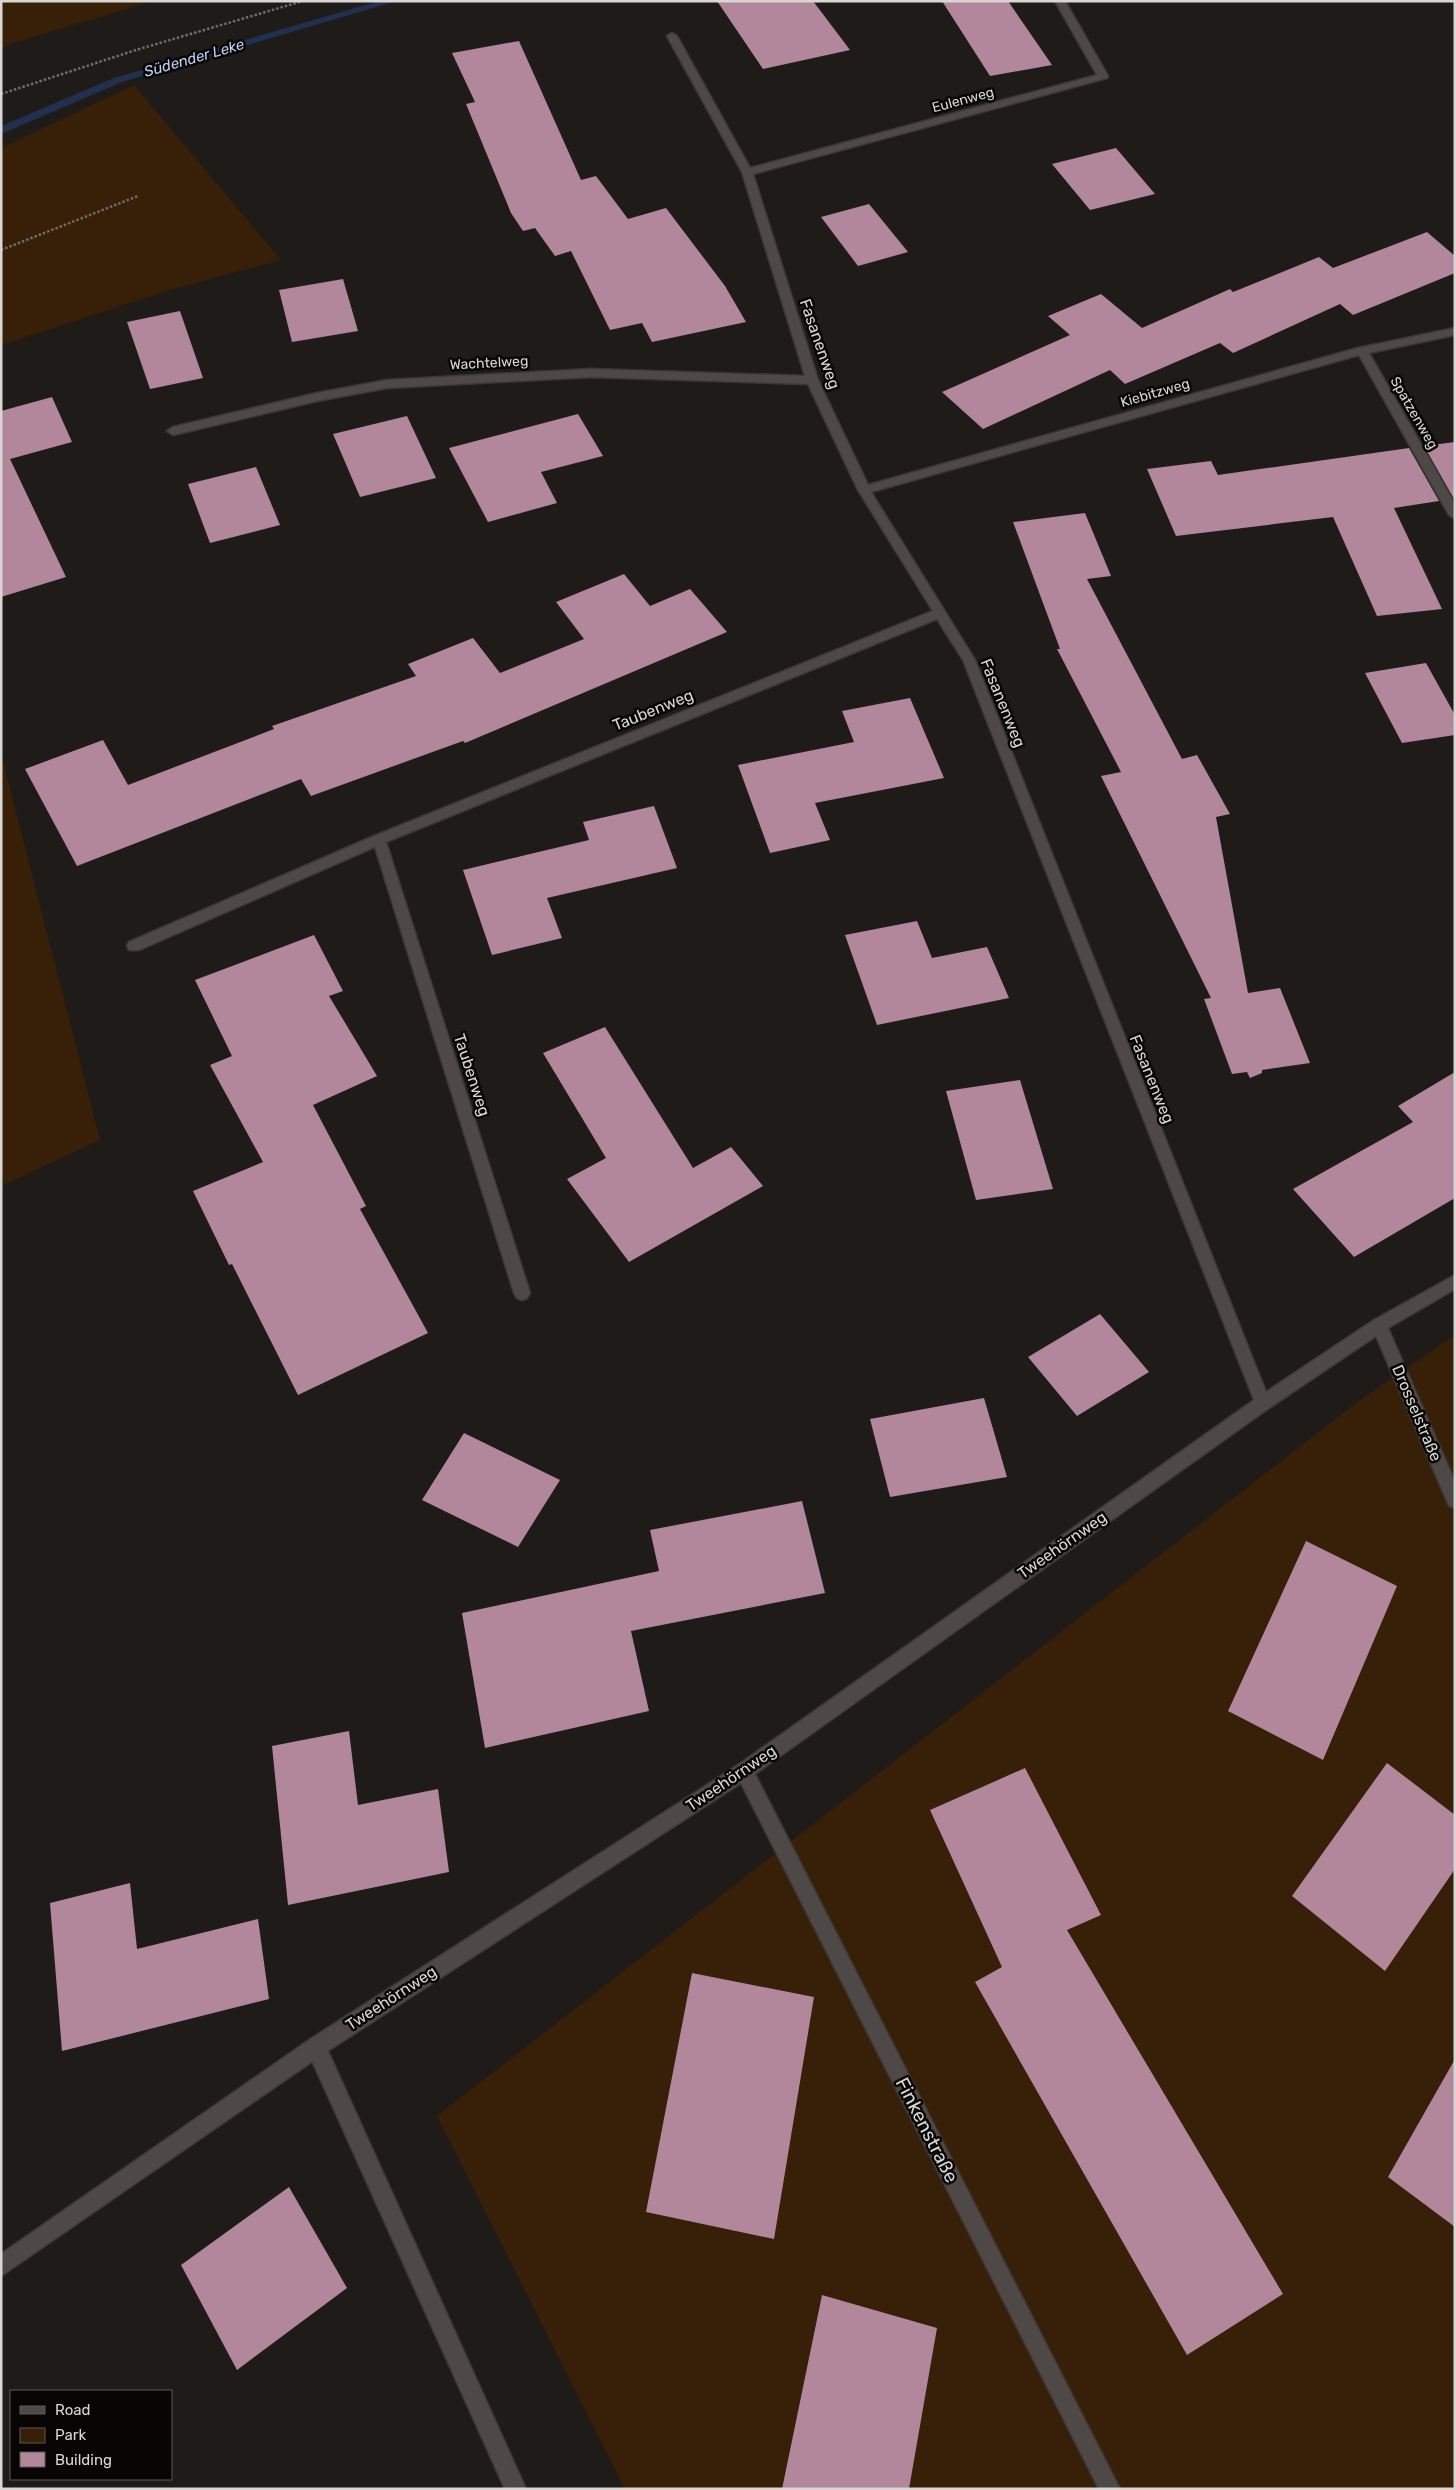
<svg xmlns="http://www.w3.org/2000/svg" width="1456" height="2490" font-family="Rubik,sans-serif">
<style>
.green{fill:#381f08;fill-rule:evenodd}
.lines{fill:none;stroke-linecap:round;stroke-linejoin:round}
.stream{fill:#22304f;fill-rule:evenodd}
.building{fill:#b2869b}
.lane-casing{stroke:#3a3836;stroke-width:3}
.street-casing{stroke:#3a3836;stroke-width:3}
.path{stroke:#706c6a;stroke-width:2.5;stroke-dasharray:2.5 2;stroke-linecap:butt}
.lane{fill:#4e4946;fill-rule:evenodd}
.street{fill:#4e4946;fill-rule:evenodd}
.labels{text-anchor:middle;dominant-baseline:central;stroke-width:5;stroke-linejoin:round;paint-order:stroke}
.far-street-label{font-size:14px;fill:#d9d6d4;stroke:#070605}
.far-water-label{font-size:15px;font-style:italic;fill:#bed0f4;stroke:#070605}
.street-label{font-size:16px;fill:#d9d6d4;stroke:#070605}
.near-street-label{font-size:19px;fill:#d9d6d4;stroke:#070605}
</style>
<rect width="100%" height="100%" fill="#1f1b18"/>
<path class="green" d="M 1,1 L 153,1 L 13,43 L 1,49 Z
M 134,85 L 281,260 L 169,290 L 1,345 L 1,148 Z
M 1,753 L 100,1140 L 1,1186 Z
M 1455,1335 L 1455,1815 L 1387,1764 L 1292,1896 L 1385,1970 L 1455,1869 L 1455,2059 L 1388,2177 L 1455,2227 L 1455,2489 L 909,2489 L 937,2328 L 822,2295 L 782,2489 L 625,2489 L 437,2116 L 1356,1403 ZM 1306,1541 L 1397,1586 L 1323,1760 L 1228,1711 ZM 1025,1768 L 1100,1914 L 1067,1930 L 1283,2294 L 1187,2354 L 975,1982 L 1002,1967 L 930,1810 ZM 692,1973 L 814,1997 L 773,2239 L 646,2212 Z"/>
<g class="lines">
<path class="stream" d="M 379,1 L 397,1 L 122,82 L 1,134 L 1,126 L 114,78 Z"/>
</g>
<path class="building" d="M 717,1 L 813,1 L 850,50 L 763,69 Z
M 942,1 L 1008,1 L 1052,65 L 990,76 Z
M 519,41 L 581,180 L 596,176 L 628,219 L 666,208 L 725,286 L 746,322 L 652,342 L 642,323 L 610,330 L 571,251 L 555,256 L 535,228 L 523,231 L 511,213 L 466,104 L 475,102 L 452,53 Z
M 1116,148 L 1155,194 L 1090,210 L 1052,164 Z
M 869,204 L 908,252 L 858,266 L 821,217 Z
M 1427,232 L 1455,256 L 1455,273 L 1353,315 L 1340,304 L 1233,353 L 1220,343 L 1125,384 L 1110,370 L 983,429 L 942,392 L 1070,335 L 1048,316 L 1101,294 L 1142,328 L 1230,289 L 1233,292 L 1319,257 L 1333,268 Z
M 343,279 L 358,331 L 292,342 L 279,290 Z
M 180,311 L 203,378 L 150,389 L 127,322 Z
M 52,397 L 72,442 L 10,459 L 66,577 L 1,597 L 1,411 Z
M 578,414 L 603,456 L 541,472 L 557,503 L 488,522 L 449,448 Z
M 407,416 L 436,478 L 360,497 L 333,434 Z
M 1455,442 L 1455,499 L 1454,499 L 1424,446 Z
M 1409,448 L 1439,501 L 1394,508 L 1442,609 L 1377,616 L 1333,517 L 1176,536 L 1147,469 L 1211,461 L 1218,475 Z
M 256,467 L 280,525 L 210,543 L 188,484 Z
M 1085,513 L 1111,576 L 1087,579 L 1182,759 L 1197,755 L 1230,814 L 1216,817 L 1248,993 L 1280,988 L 1310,1063 L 1262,1070 L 1262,1073 L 1250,1078 L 1247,1072 L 1232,1074 L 1204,999 L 1211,998 L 1101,776 L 1121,772 L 1057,649 L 1060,649 L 1013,522 Z
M 624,574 L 650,606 L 690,589 L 727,632 L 465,743 L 463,741 L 311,796 L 301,779 L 77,866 L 25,769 L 103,740 L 128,785 L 274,729 L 272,726 L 416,676 L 408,664 L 473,638 L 500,673 L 584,639 L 556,602 Z
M 1426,663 L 1455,715 L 1455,735 L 1402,743 L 1365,673 Z
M 910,698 L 944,778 L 815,803 L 830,840 L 770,853 L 738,765 L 854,742 L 842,711 Z
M 654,806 L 677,868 L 547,898 L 562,938 L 492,955 L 463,870 L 589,840 L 583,822 Z
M 917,921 L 932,958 L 987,947 L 1009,998 L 877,1025 L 845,935 Z
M 314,935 L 343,991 L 329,996 L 377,1076 L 313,1105 L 366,1206 L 360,1209 L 428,1333 L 298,1395 L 232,1264 L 229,1265 L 193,1191 L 263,1162 L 210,1065 L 232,1056 L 195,980 Z
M 605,1027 L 693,1168 L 731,1147 L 763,1186 L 629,1262 L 567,1179 L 606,1158 L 543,1053 Z
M 1455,1072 L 1455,1198 L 1354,1257 L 1293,1189 L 1413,1122 L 1398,1106 Z
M 1020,1080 L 1053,1189 L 976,1200 L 946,1091 Z
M 1100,1314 L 1149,1372 L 1077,1416 L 1028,1357 Z
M 984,1398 L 1007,1477 L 890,1497 L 870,1419 Z
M 464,1433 L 560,1480 L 518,1547 L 422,1500 Z
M 802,1501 L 825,1593 L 631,1631 L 649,1711 L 485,1748 L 462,1613 L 659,1571 L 650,1530 Z
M 1306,1541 L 1397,1586 L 1323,1760 L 1228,1711 Z
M 349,1731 L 358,1805 L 438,1789 L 449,1872 L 288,1905 L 272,1746 Z
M 1387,1763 L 1455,1815 L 1455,1869 L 1385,1971 L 1292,1896 Z
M 1025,1768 L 1101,1915 L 1067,1930 L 1283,2294 L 1187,2355 L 975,1982 L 1002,1967 L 930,1810 Z
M 130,1883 L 137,1949 L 258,1919 L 269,1999 L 62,2051 L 50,1903 Z
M 692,1973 L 814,1997 L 774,2239 L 646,2212 Z
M 1455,2059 L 1455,2227 L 1388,2177 Z
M 289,2187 L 347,2288 L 237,2370 L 181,2265 Z
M 822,2295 L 937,2328 L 909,2489 L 782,2489 Z"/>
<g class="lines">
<g class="lane-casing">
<path id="lane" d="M 316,2038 L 323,2040 L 526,2489 L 505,2489 L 309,2054 L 307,2047 L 309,2040 Z"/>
</g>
<g class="street-casing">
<path id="street" d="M 1055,1 L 1065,1 L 1108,76 L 1107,78 L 753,174 L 818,380 L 868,485 L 1358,348 L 1455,328 L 1455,335 L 1369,353 L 1455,504 L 1455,519 L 1449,515 L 1359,355 L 871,492 L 975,660 L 1266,1392 L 1374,1320 L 1455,1275 L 1455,1289 L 1388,1328 L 1455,1482 L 1455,1508 L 1449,1506 L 1376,1336 L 1269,1408 L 755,1774 L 1120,2489 L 1099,2489 L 741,1783 L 323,2054 L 1,2276 L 1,2254 L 309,2040 L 738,1765 L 1254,1400 L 963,660 L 937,619 L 386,842 L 530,1293 L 527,1298 L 522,1300 L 517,1298 L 514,1293 L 375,847 L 139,950 L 129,950 L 127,946 L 129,942 L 374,836 L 933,611 L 858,490 L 808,384 L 591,377 L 387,388 L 317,401 L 173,435 L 167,431 L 173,427 L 317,393 L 387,380 L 591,369 L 805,376 L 742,172 L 667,36 L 672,33 L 677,36 L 750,168 L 1097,75 Z"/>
</g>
<path class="path" d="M 1,94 L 136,50 L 303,1
M 1,250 L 138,196"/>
<use href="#lane" class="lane"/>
<use href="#street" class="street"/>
</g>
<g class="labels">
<g class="far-street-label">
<text transform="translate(963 100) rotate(-15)">Eulenweg</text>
<text transform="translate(489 363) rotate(-3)">Wachtelweg</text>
<text transform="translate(1155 393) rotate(-16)">Kiebitzweg</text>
<text transform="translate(1414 413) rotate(60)">Spatzenweg</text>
</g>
<g class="far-water-label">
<text transform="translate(194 58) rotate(-16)">Südender Leke</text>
</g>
<g class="street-label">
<text transform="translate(820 344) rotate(71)">Fasanenweg</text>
<text transform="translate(1003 703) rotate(68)">Fasanenweg</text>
<text transform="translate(653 710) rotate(-22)">Taubenweg</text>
<text transform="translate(472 1075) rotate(72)">Taubenweg</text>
<text transform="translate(1152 1079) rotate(68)">Fasanenweg</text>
<text transform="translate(1417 1413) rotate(67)">Drosselstraße</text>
<text transform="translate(1062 1545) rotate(-35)">Tweehörnweg</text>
<text transform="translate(731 1778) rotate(-34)">Tweehörnweg</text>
<text transform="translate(391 1998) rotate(-33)">Tweehörnweg</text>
</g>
<g class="near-street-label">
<text transform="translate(927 2130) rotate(63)">Finkenstraße</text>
</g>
</g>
<rect width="1456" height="2490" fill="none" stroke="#d9d6d4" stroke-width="5"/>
<rect x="10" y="2390" width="162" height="90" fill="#070605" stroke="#5b5958"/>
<rect x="20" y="2406" width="25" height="8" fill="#4e4946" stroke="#5b5958"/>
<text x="55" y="2415" font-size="15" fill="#d9d6d4">Road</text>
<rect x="20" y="2428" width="25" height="15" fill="#381f08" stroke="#5b5958"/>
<text x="55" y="2440" font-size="15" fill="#d9d6d4">Park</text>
<rect x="20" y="2452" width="25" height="15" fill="#b2869b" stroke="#5b5958"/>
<text x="55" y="2465" font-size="15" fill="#d9d6d4">Building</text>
</svg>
